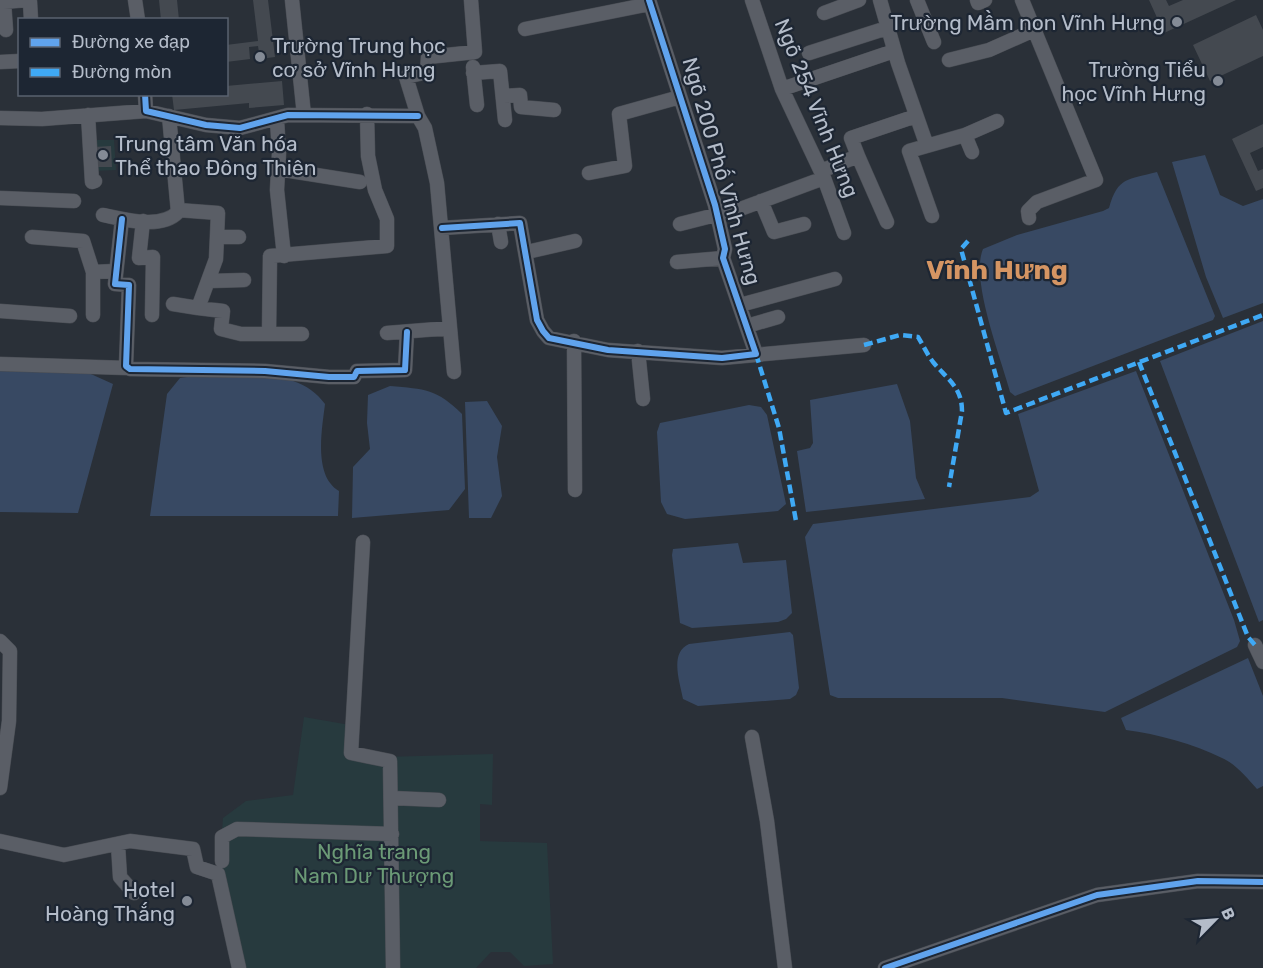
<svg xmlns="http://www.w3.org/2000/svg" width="1263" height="968" font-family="Rubik,sans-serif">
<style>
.green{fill:#273a3e}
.water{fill:#384963}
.building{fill:#444950}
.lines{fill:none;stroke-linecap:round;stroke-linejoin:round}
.minor-casing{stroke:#484c53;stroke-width:15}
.minor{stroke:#5a5e66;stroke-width:14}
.quiet{stroke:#3fa9f5;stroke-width:4.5;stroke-dasharray:9 4.5;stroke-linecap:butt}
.cycleway-casing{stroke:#1d2633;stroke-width:10}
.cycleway{stroke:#60a3ed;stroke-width:6}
.poi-dot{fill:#848b96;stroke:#1d2633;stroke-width:2}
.labels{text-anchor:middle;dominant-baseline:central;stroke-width:4.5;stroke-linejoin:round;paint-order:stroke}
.poi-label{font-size:21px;fill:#b4bcc9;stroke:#1d2633;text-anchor:end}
.street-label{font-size:21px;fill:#b4bcc9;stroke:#1d2633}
.park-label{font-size:21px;fill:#6b9a76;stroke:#1d2633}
.district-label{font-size:27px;font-weight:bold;fill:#d59563;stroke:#1d2633}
</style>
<rect width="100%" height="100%" fill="#2a3038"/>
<path class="green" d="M 91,140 L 114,140 L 116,170 L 92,171 Z
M 304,717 L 350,725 L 357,752 L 383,757 L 493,754 L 492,805 L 480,804 L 480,841 L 547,843 L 553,964 L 524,966 L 510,952 L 491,952 L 476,968 L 239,968 L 219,876 L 223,818 L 246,801 L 293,795 Z"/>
<path class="water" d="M 1205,155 L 1220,195 L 1243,206 L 1263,199 L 1263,303 L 1223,318 L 1206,277 L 1172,162 Z
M 1157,172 L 1215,316 L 1213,320 L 1015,396 L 1010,392 C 1001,358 970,280 983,249 L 1017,235 L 1103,211 L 1109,208 C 1118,176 1128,180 1157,172 Z
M 1263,321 L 1263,620 L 1259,622 L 1160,361 Z
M 0,367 L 82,370 L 113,384 L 78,513 L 0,512 Z
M 1136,371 L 1234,620 L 1240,641 L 1237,647 L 1105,712 L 1002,698 L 838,698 L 830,695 L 805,537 L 813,524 L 1030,497 L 1039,491 L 1018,414 Z
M 200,375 C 241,376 298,366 325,404 C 322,429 313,476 339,491 L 338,516 L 150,516 L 167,394 L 180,378 Z
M 897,384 L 910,421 L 916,478 L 925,499 L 806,512 L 797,451 L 810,448 L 813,443 L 810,400 Z
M 390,386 C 425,389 437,389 462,414 L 465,489 L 449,510 L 352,518 L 353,467 L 370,449 L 367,423 L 368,395 Z
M 487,401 L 502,426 L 497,457 L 502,496 L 491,518 L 469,518 L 465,402 Z
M 749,405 L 761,407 L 767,415 L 786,504 L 778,511 L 685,519 L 667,514 L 661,502 L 657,432 L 660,423 Z
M 738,543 L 743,563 L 786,560 L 792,613 L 786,619 L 778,622 L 692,628 L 680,623 L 672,555 L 673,549 Z
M 790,632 L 793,635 L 799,688 L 796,695 L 790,699 L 698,706 L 683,699 C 680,682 669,653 689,644 Z
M 1248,658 L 1263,696 L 1263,786 L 1257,789 C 1247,778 1236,764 1222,758 C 1194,744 1157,734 1126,730 L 1121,718 Z"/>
<path class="building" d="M 159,0 L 177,0 L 179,20 L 161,20 Z
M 253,0 L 268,0 L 275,57 L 260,59 L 258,46 L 249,47 L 250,59 L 226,62 L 226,45 L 258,41 Z
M 1149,0 L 1166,0 L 1169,6 L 1183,0 L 1236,0 L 1164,33 Z
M 1256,15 L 1263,30 L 1263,56 L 1210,81 L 1193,45 Z
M 282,81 L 284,105 L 249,108 L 249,103 L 174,110 L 172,94 L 226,94 L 226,86 Z
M 1263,124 L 1263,147 L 1250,153 L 1258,171 L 1263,169 L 1263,188 L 1256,191 L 1232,139 Z
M 111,146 L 112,167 L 94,167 L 94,147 Z"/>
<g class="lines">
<g class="minor-casing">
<path id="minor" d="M 27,0 L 30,2 L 31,20
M 135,0 L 138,20
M 292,0 L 304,115
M 649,0 L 715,205 L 725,249 L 723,258 L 756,354
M 752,0 L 782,89 L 824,178 L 844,233
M 880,0 L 898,63 L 927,146
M 917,0 L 934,42
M 977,0 L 978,3 L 985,0
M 1022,0 L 1096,180 L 1037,202 L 1028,211 L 1029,218
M 824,13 L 859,0
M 525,29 L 650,4
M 6,30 L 4,2 L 27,0
M 809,53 L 887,28
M 949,60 L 989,50 L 1034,30
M 0,62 L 20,61
M 473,67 L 477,105
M 473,73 L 500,71 L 505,120
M 782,89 L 894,51
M 145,94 L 146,111
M 504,96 L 520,95 L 521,107 L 554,110
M 88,115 L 92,182 L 95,181
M 0,118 L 42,119 L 146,111 L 206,125 L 240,128 L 288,115 L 418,116
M 277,120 L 279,153 L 277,190 L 284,256
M 965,135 L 997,121
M 858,156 L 851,138 L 916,116
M 278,169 L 360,182
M 821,171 L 858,156 L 887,222
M 589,173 L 625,166 L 619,114 L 680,97
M 0,198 L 74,201
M 761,201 L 774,232 L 804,224
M 178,210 L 218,213 L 216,259 L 198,308 L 223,311 L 221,329 L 241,334 L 302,334
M 103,215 C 124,219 161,230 178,212 L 169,116
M 932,216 L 909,151 L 965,135 L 972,152
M 122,219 L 115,284 L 129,285 L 126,366 L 130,369 L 265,371 L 329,377 L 354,377 L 357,371 L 405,370 L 407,332
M 143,221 L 139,258 L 153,257 L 152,315
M 498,224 L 501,242
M 680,224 L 743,208 L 824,178
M 442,228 L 520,223 L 537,320 L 543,331 L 549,338 L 608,350 L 722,358 L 864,345
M 32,237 L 83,241 L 93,272
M 217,237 L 239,237
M 527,252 L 575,241
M 677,262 L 723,258
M 210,281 L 244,280
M 173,304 L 198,308
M 740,305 L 835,279
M 0,311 L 70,316
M 93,315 L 93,272 L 115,271
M 747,326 L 778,317
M 269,333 L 270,256 L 387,246 L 387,219 L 375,190 L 368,156 L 367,114
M 387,333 L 450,328
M 574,341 L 575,490
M 638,351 L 643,399
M 0,364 L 127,368
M 454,372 L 437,183 L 425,128 L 418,116 L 406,77 L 427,72 L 428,57 L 475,52 L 471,0
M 363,542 L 351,753 L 390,761 L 393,968
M 0,641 L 10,651 L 9,721 L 0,788
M 1255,645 L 1263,662
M 752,737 L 767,821 L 785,968
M 392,798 L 439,800
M 0,841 L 64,855 L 130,841 L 193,849 L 197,867 L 218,874 L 239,968
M 118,845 L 120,877 L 134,893
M 222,861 L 222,837 L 237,829 L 392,834
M 885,968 L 1097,895 L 1198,881 L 1263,882"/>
</g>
<use href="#minor" class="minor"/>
<path class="quiet" d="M 968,241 L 961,249 L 1006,413 L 1263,315
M 864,345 L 900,335 L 918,337 C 923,345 927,354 933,362 C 947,379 962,387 962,411 L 949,487
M 756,354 L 779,428 L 796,521
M 1139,362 L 1248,637 L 1255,645"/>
<g class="cycleway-casing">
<path id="cycleway" d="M 145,94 L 146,111 L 206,125 L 240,128 L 288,115 L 418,116
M 122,219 L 115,284 L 129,285 L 126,366 L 130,369 L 265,371 L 329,377 L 354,377 L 357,371 L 405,370 L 407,332
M 442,228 L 520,223 L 537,320 L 543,331 L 549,338 L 608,350 L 722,358 L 756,354 L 723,258 L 725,249 L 715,205 L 649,0
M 885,968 L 1097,895 L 1198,881 L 1263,882"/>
</g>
<use href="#cycleway" class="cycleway"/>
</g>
<g class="poi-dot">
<circle cx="1177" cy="22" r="6"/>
<circle cx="260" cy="57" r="6"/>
<circle cx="1218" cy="81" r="6"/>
<circle cx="103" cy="155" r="6"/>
<circle cx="187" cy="901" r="6"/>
</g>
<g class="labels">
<g class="poi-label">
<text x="1165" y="22">Trường Mầm non Vĩnh Hưng</text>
<text x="272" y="45" text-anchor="start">Trường Trung học<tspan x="272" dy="24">cơ sở Vĩnh Hưng</tspan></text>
<text x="1206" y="69">Trường Tiểu<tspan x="1206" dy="24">học Vĩnh Hưng</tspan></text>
<text x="115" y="143" text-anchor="start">Trung tâm Văn hóa<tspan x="115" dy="24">Thể thao Đông Thiên</tspan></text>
<text x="175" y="889">Hotel<tspan x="175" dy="24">Hoàng Thắng</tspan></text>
</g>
<g class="street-label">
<text transform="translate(817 108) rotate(68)">Ngõ 254 Vĩnh Hưng</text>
<text transform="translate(722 171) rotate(74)">Ngõ 200 Phố Vĩnh Hưng</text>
</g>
<g class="park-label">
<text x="374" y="851">Nghĩa trang<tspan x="374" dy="24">Nam Dư Thượng</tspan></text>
</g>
<g class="district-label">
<text x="997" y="270">Vĩnh Hưng</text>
</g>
</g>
<rect x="18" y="18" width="210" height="78" fill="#1d2633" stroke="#59626f" stroke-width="1.5"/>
<rect x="30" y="38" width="30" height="9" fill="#60a3ed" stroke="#59626f" stroke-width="1.5"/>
<text x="72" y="48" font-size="18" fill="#b4bcc9">Đường xe đạp</text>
<rect x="30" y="68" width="30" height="9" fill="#3fa9f5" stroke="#59626f" stroke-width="1.5"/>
<text x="72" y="78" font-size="18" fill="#b4bcc9">Đường mòn</text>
<g transform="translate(1215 920) rotate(65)" stroke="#1d2633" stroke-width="4.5" paint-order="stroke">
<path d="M0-4.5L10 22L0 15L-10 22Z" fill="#b4bcc9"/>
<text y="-9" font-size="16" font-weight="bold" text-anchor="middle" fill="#b4bcc9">B</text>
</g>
</svg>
